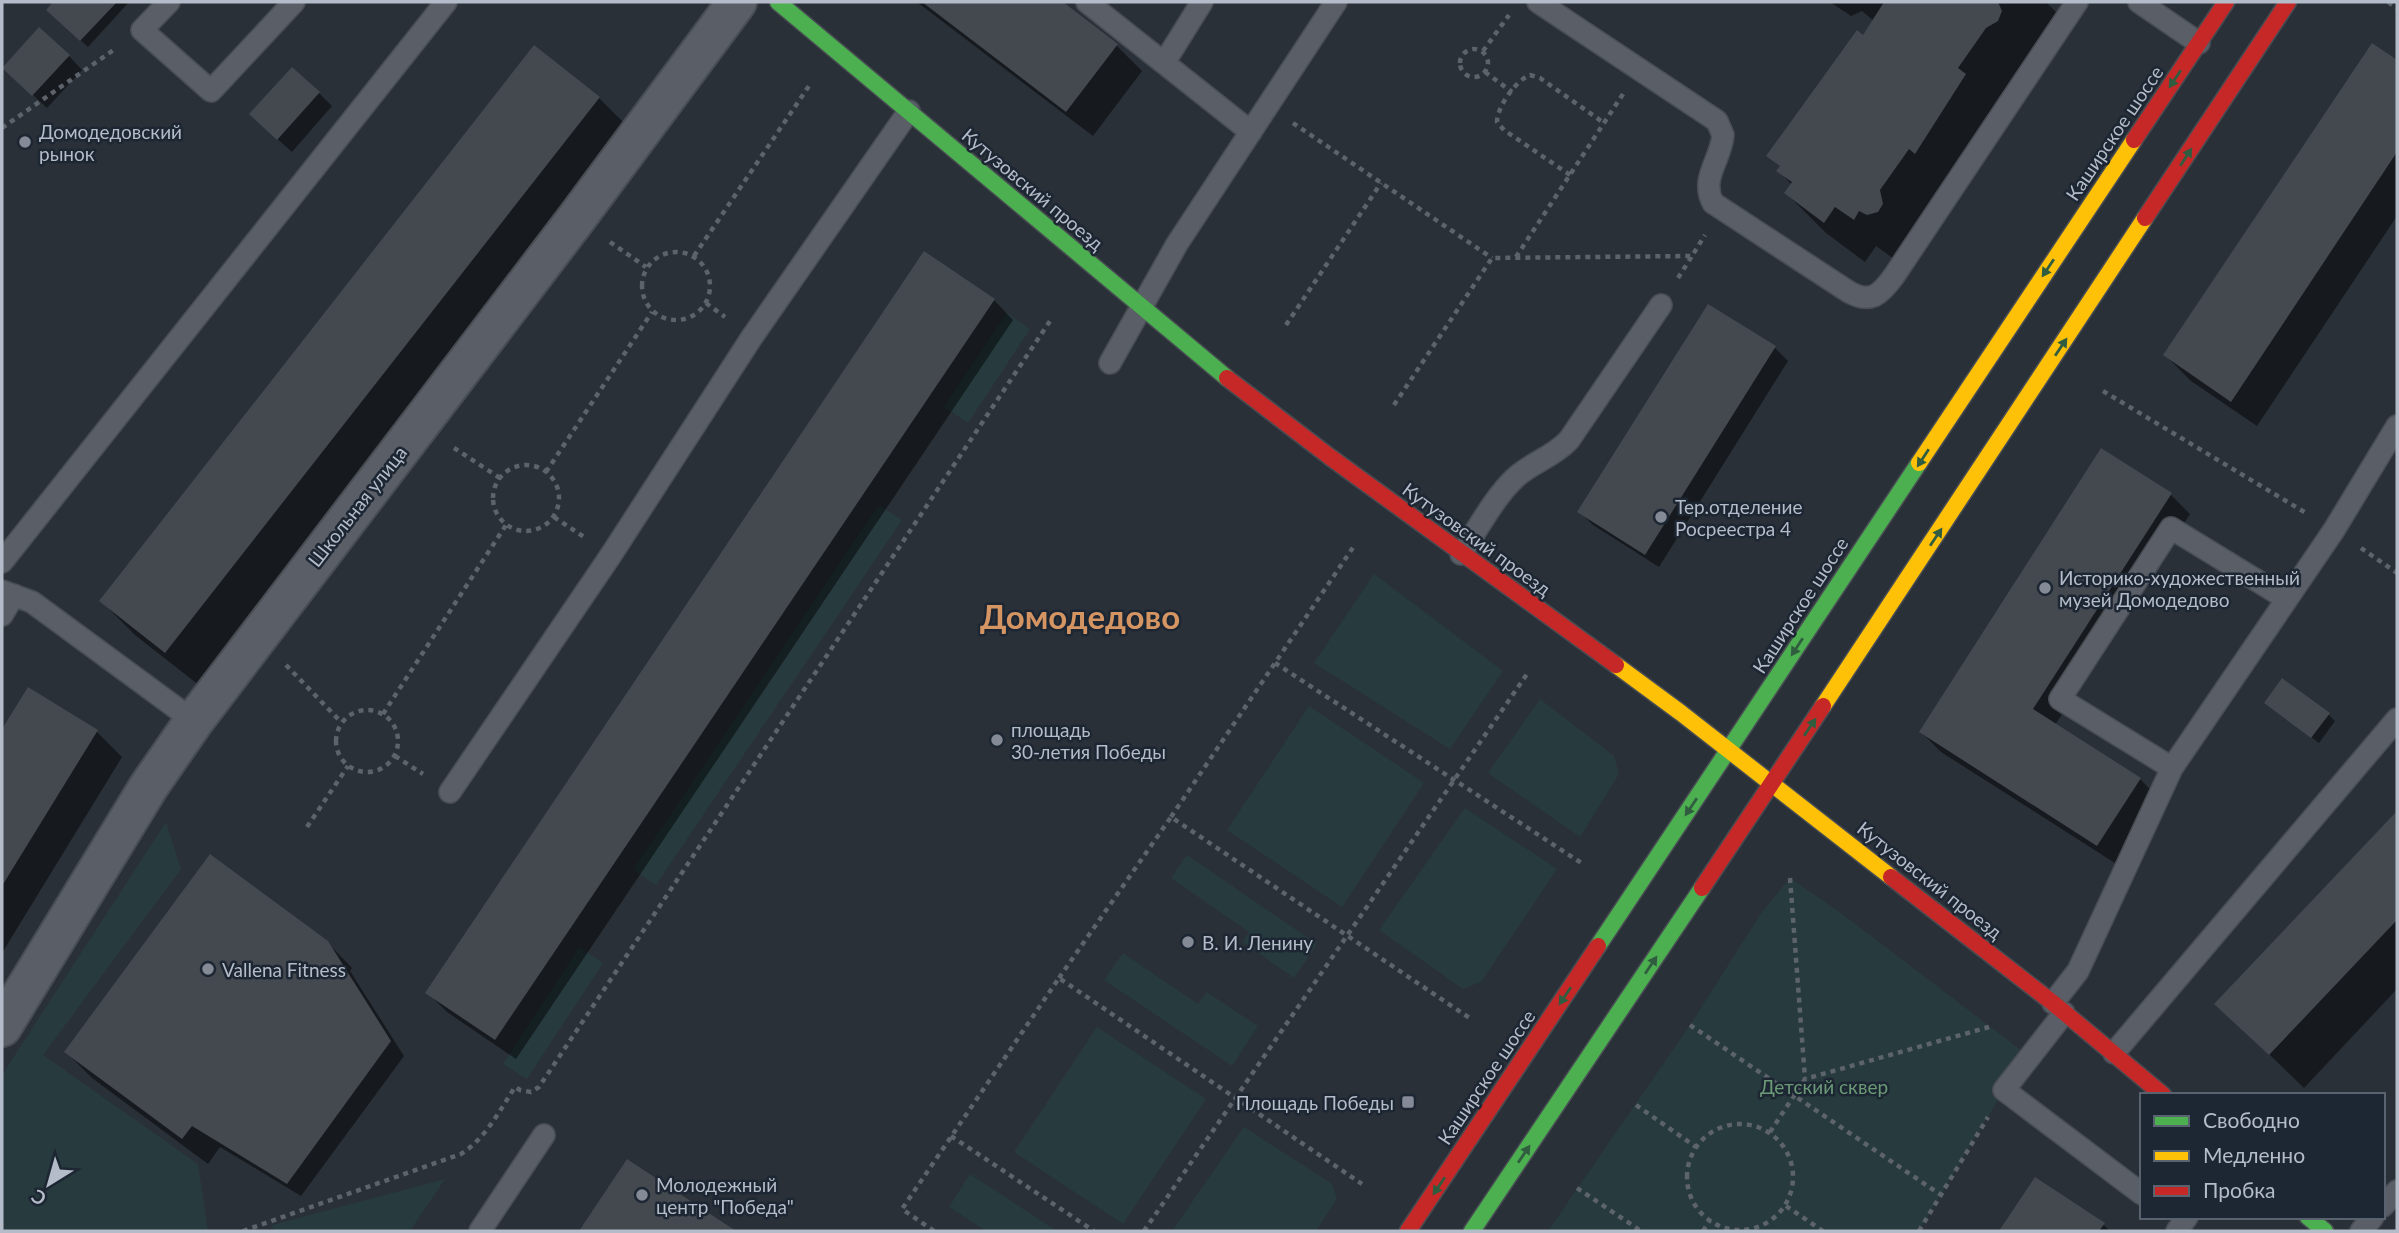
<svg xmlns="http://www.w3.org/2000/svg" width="2399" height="1233" font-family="Lato,sans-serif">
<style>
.green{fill:#273a3e}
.shadow{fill:#0007}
.building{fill:#444950}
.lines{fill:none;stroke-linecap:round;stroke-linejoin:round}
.lane-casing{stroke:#484c53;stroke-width:24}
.street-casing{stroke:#484c53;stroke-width:42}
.fast-casing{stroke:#484c53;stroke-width:19}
.slow-casing{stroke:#484c53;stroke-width:19}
.jam-casing{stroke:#484c53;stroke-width:19}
.path{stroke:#5d636a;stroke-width:4.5;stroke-dasharray:5 5;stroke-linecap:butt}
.lane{stroke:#5a5e66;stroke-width:21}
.street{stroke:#5a5e66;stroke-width:38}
.fast{stroke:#4caf50;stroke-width:16}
.slow{stroke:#ffc107;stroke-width:16}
.jam{stroke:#c62828;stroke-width:16}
.oneway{fill:#305d3f}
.poi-dot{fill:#848b96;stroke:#1d2633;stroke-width:2.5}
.labels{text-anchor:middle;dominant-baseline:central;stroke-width:5;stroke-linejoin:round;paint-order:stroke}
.poi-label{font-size:19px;fill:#b4bcc9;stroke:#1d2633;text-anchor:start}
.street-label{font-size:19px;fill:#b4bcc9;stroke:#1d2633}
.park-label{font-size:19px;fill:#6b9a76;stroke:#1d2633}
.town-label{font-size:33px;font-weight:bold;fill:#d59563;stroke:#1d2633}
</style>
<rect width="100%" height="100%" fill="#2a3038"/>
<path class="green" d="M 1007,313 L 1030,329 L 968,423 L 944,407 Z
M 879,505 L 902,520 L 656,885 L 633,870 Z
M 1374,574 L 1503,671 L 1450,749 L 1314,663 Z
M 1540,699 L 1614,756 L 1619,774 L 1580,837 L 1488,773 Z
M 1309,706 L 1424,783 L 1342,907 L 1227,830 Z
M 1465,808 L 1557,869 L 1481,982 L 1463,989 L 1379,930 Z
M 166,822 L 181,869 L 43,1055 L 198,1164 L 208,1231 L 2,1231 L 2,1075 Z
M 1187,855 L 1317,944 L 1294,978 L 1243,942 L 1249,932 L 1171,878 Z
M 1790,878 L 1845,916 L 2030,1057 L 2004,1090 L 1919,1231 L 1548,1231 L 1690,1025 L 1762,912 Z
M 579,947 L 603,963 L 527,1079 L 503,1064 Z
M 1123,953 L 1198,1004 L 1207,992 L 1258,1026 L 1232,1066 L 1104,980 Z
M 1097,1027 L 1206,1099 L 1123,1224 L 1014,1152 Z
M 1244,1127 L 1332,1184 L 1337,1199 L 1316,1231 L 1172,1231 Z
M 970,1174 L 1057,1231 L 986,1231 L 949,1207 Z
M 445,1179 L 410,1231 L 274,1231 L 272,1225 Z"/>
<path class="shadow" d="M 56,2 L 129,2 L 88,47 L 48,10 Z
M 917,2 L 1059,2 L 1117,46 L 1142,71 L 1093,136 Z
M 1830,2 L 2046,2 L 2058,14 L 1894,259 L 1876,246 L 1865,262 L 1826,233 L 1786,193 L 1792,185 L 1779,171 L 1781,167 L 1769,155 L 1863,37 L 1874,21 L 1862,11 L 1851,16 Z
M 2372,45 L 2397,62 L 2397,216 L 2257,426 L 2191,381 L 2165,355 Z
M 69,56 L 82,70 L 47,108 L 18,81 Z
M 319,93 L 332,106 L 292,152 L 265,128 Z
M 599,98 L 632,131 L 200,686 L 135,635 L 101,601 Z
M 994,300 L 1013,320 L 516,1059 L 447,1012 L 427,992 Z
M 1775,348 L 1788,361 L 1659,567 L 1593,525 L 1580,512 Z
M 2170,494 L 2190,514 L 2055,725 L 2140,779 L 2160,799 L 2118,865 L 1941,752 L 1921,732 Z
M 28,689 L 96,731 L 122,757 L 2,953 L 2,733 Z
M 2266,703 L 2328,714 L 2335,721 L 2319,743 Z
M 2397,814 L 2397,989 L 2304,1088 L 2217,1004 Z
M 327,942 L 352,968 L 350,971 L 404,1056 L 301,1196 L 220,1147 L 208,1164 L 92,1078 L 66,1052 Z
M 627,1161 L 733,1231 L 581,1231 Z
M 2035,1179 L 2104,1225 L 2110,1231 L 2001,1231 Z"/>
<path class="building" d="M 53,2 L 117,2 L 80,41 L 46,10 Z
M 922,2 L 1063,2 L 1118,44 L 1066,112 Z
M 1884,2 L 1998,2 L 2002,11 L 1998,21 L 1986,28 L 1958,68 L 1966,74 L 1915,154 L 1909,149 L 1880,190 L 1883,204 L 1878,212 L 1867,215 L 1859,211 L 1854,220 L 1835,207 L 1824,223 L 1784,193 L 1792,182 L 1776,171 L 1780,166 L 1766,156 L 1857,30 L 1863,35 Z
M 39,27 L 70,55 L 32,96 L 2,68 Z
M 2372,43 L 2397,60 L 2397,152 L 2231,402 L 2163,355 Z
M 534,45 L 600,97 L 165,653 L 99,601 Z
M 292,67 L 320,92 L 277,140 L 249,114 Z
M 924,251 L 995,299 L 495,1040 L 425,993 Z
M 1708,304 L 1776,346 L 1645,555 L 1577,512 Z
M 2101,448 L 2172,493 L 2033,709 L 2141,778 L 2097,846 L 1919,732 Z
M 2282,678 L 2330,713 L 2311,738 L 2264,703 Z
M 28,687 L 98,730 L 2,886 L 2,729 Z
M 2397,811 L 2397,920 L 2269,1055 L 2214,1004 Z
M 210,854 L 328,941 L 391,1041 L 287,1184 L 192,1126 L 182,1139 L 64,1052 Z
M 627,1159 L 736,1231 L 579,1231 Z
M 2035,1177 L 2105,1223 L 2099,1231 L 1999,1231 Z"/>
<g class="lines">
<g class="lane-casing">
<path id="lane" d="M 169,2 L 142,30 L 211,91 L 294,2
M 1087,2 L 1251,132
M 1538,2 L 1717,121 L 1723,135 C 1721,160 1700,178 1713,203 L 1849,292 C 1871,304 1880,295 1894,276 L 2077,2
M 2139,2 L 2199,43
M 1164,63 L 1202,2
M 1110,363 L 1177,244 L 1336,2
M 1461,554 C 1478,529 1493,499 1515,478 C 1532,462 1552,458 1569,440 L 1661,305
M 2,562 L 446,2
M 2,591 L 32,602 L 194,721
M 2,615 L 14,595
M 2172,768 L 2060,699 L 2171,528 L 2287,599
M 450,792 L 611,555 L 752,337 L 909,111
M 2053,1003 L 2078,971 L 2172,768 L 2334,530 L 2397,426
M 2064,1013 L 2004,1090 L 2142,1194
M 2114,1053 L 2397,719
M 2383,1206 L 2397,1191
M 480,1231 L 544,1135
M 2177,1231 L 2187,1217
M 2361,1231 L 2373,1217"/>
</g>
<g class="street-casing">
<path id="street" d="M 2,1027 L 149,786 L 194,721 L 576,219 L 737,2"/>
</g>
<g class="fast-casing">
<path id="fast" d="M 778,2 L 1227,378
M 1598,946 L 1919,463
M 2308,1217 L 2325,1231
M 1472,1231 L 1702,888"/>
</g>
<g class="slow-casing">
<path id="slow" d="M 1919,463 L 2134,140
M 1616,665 L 1681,713 L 1891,877
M 1823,706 L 2145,218"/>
</g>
<g class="jam-casing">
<path id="jam" d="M 2134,140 L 2226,2
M 2145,218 L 2288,2
M 1227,378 L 1330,457 L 1616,665
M 1891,877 L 2053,1003 L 2163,1095
M 1702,888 L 1823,706
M 1408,1231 L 1598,946"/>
</g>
<path class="path" d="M 2388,2 L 2397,8
M1460 63a14 14 0 1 1 28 0a14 14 0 1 1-28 0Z
M 1483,51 L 1509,15
M 1485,72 L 1512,92
M 1293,123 L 1492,258
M 2,128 L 115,49
M 1570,175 L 1504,130 L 1497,122 C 1497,107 1516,80 1530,75 L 1540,78 L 1604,123
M 610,242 L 646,267
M642 286a34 34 0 1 1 68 0a34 34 0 1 1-68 0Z
M 694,256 L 811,83
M 1516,257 L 1623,94
M 1678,278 L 1692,256
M 706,303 L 725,317
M 1286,325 L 1381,183
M 2103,391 L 2306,513
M 1394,405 L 1492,258 L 1692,256 L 1705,235
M 454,448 L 500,478
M493 498a33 33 0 1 1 66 0a33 33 0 1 1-66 0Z
M 546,472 L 652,312
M 554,517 L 584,537
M 2361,548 L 2397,573
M 1275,663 L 1583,864
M 286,665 L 341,722
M336 741a31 31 0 1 1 62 0a31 31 0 1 1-62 0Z
M 383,714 L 506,525
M 395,756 L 423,774
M 1171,817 L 1354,546
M 307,827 L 348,766
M 1790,878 L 1805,1079
M 1059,978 L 1171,817 L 1471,1019
M 1690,1025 L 1941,1195
M 1636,1105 L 1696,1147
M1687 1177a53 53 0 1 1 106 0a53 53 0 1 1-106 0Z
M 1770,1132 L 1805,1079 L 1989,1027
M 951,1136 L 1094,1231
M 1577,1188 L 1641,1231
M 1786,1206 L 1823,1231
M 243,1231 L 461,1154 C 486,1138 500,1110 515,1087 L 520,1090 L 531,1092 L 539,1087 L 1052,318
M 934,1231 L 902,1209 L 1059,978 L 1362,1184
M 1144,1231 L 1527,674
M 1703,1231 L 1710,1220
M 1919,1231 L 1988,1117"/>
<use href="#lane" class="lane"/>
<use href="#street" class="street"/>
<use href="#fast" class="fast"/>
<use href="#slow" class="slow"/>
<use href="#jam" class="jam"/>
</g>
<defs><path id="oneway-solid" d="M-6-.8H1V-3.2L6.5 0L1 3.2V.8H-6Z" transform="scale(1.75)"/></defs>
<g class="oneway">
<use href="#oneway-solid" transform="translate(2175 79) rotate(124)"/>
<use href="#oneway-solid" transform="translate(2186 157) rotate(-57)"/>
<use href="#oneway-solid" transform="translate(2048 268) rotate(124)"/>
<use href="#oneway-solid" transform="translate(2061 347) rotate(-56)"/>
<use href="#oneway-solid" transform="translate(1923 458) rotate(123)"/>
<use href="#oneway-solid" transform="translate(1936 537) rotate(-56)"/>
<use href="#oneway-solid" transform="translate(1797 647) rotate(123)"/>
<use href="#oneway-solid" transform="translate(1810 727) rotate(-56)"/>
<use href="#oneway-solid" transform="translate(1691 807) rotate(124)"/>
<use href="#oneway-solid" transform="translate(1651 965) rotate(-56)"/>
<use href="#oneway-solid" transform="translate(1565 996) rotate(124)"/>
<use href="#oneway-solid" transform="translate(1524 1154) rotate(-56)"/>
<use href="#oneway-solid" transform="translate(1439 1186) rotate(124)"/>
</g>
<g class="poi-dot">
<circle cx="25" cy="142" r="7"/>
<circle cx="1661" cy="517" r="7"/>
<circle cx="2045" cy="588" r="7"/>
<circle cx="997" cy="740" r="7"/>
<circle cx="1188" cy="942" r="7"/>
<circle cx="208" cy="969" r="7"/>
<rect x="1401" y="1095" width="14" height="14" rx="3.5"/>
<circle cx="642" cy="1195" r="7"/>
</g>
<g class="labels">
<g class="poi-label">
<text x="39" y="131">Домодедовский<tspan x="39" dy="22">рынок</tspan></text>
<text x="1675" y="506">Тер.отделение<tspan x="1675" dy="22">Росреестра 4</tspan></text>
<text x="2059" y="577">Историко-художественный<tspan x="2059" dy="22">музей Домодедово</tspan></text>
<text x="1011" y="729">площадь<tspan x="1011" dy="22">30-летия Победы</tspan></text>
<text x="1202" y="942">В. И. Ленину</text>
<text x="222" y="969">Vallena Fitness</text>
<text x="1394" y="1102" text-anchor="end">Площадь Победы</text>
<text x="656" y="1184">Молодежный<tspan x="656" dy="22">центр "Победа"</tspan></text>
</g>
<g class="street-label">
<text transform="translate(2114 133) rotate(-56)">Каширское шоссе</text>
<text transform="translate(1033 189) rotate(40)">Кутузовский проезд</text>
<text transform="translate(357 506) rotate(-52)">Школьная улица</text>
<text transform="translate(1477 539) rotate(36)">Кутузовский проезд</text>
<text transform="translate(1800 605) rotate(-57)">Каширское шоссе</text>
<text transform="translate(1930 880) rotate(38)">Кутузовский проезд</text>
<text transform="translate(1486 1077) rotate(-56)">Каширское шоссе</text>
</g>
<g class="park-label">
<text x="1824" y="1086">Детский сквер</text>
</g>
<g class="town-label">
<text x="1080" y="616">Домодедово</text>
</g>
</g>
<rect width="2399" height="1233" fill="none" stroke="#b4bcc9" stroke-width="7"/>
<rect x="2140" y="1093" width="245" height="126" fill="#1d2633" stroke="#59626f" stroke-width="2"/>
<rect x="2154" y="1116" width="35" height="10" fill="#4caf50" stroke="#59626f" stroke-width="2"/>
<text x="2203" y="1128" font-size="21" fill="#b4bcc9">Свободно</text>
<rect x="2154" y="1151" width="35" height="10" fill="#ffc107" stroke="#59626f" stroke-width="2"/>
<text x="2203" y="1163" font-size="21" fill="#b4bcc9">Медленно</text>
<rect x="2154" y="1186" width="35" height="10" fill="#c62828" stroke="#59626f" stroke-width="2"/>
<text x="2203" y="1198" font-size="21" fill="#b4bcc9">Пробка</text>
<g transform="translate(49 1184) rotate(217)" stroke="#1d2633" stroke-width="5" paint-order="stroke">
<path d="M0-5L12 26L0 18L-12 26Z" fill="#b4bcc9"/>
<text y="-10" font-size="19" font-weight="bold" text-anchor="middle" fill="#b4bcc9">С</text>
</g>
</svg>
